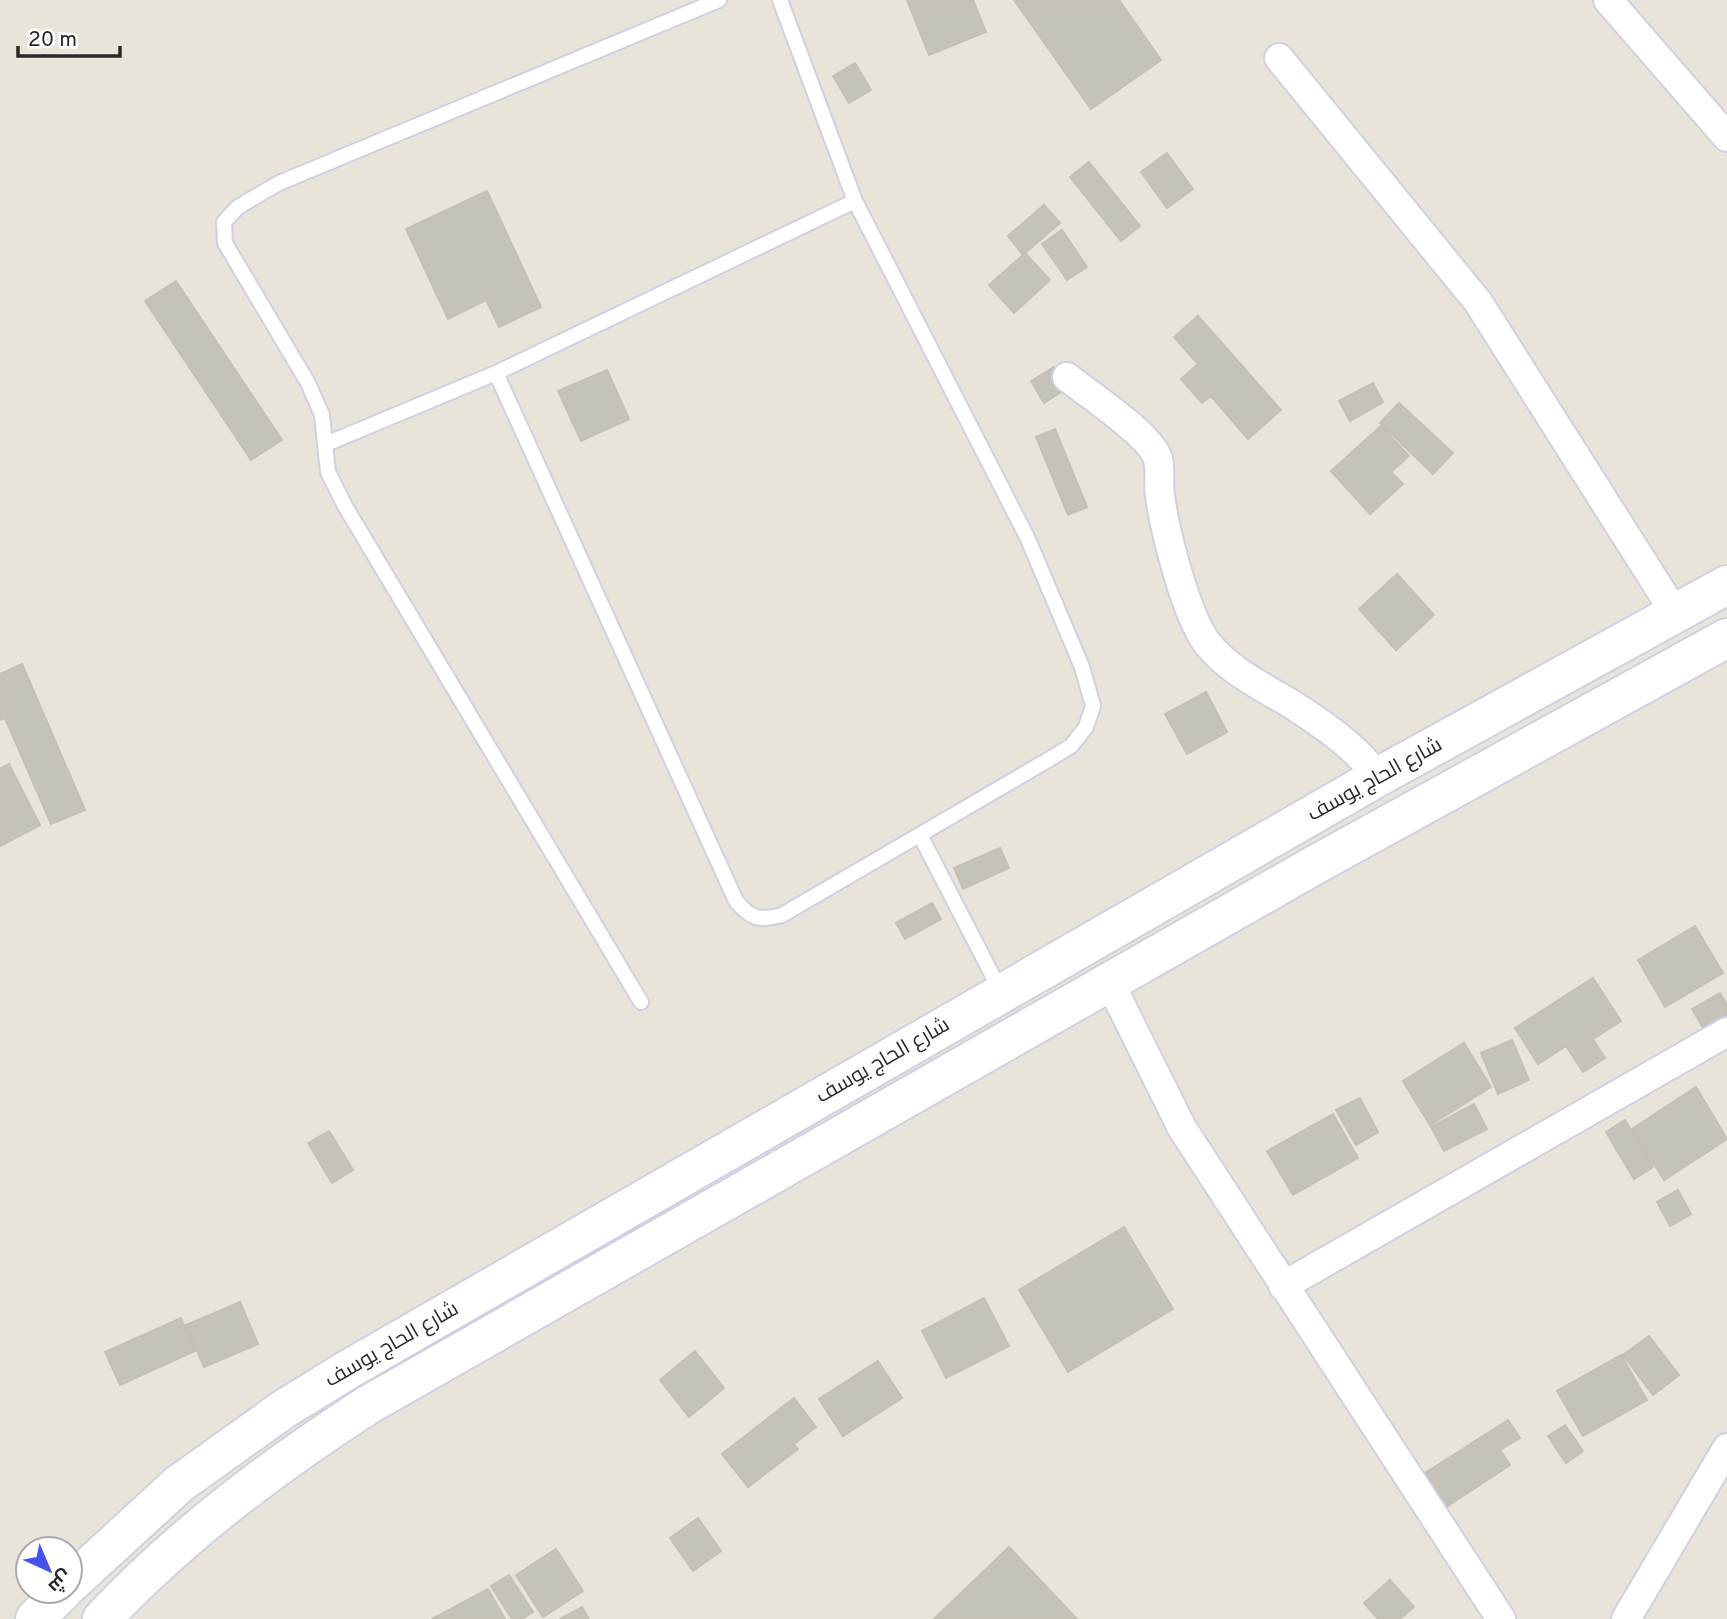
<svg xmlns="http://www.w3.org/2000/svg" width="1727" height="1619" font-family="Overpass,Cairo,sans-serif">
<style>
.building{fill:#c5c2b9;stroke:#c4c0b4;stroke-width:2}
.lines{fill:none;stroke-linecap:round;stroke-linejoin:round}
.lane-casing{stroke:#d0d1e0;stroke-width:18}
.street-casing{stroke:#d0d1e0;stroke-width:32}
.secondary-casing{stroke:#d0d1e0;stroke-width:42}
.lane{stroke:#fff;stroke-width:14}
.street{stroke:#fff;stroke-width:28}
.secondary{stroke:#fff;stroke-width:38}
.labels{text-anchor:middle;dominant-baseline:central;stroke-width:5;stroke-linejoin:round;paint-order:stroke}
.street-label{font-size:21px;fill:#282828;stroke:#fff}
</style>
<rect width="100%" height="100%" fill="#e9e4da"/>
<path class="building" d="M 907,0 L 973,0 L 986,32 L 929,55 Z
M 1014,0 L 1119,0 L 1161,60 L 1091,109 Z
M 855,63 L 871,90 L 849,103 L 833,76 Z
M 1167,153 L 1193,189 L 1167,208 L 1141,172 Z
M 1089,162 L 1140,226 L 1121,241 L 1070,177 Z
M 487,191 L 541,307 L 499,327 L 486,300 L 448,319 L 406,229 Z
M 1044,205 L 1060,223 L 1023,255 L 1008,236 Z
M 1062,230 L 1087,267 L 1067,280 L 1042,244 Z
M 1025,253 L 1050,280 L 1014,313 L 989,285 Z
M 176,281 L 282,440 L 251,460 L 145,301 Z
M 1198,316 L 1281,410 L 1248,439 L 1211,396 L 1202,403 L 1181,379 L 1198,364 L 1174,337 Z
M 1054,367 L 1067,388 L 1044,403 L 1031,381 Z
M 607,370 L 629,419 L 581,441 L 558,391 Z
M 1373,383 L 1383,402 L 1350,421 L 1339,401 Z
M 1399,403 L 1453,453 L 1433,474 L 1380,423 Z
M 1381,426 L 1409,456 L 1391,472 L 1403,484 L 1370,514 L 1331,471 Z
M 1055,429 L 1087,507 L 1068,515 L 1036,437 Z
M 1397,574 L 1434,615 L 1396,650 L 1359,609 Z
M 22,664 L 85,810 L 51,824 L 5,718 L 0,720 L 0,674 Z
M 1206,692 L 1227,732 L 1187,754 L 1165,714 Z
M 9,764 L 40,825 L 0,846 L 0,769 Z
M 1000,848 L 1009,868 L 963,889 L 954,868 Z
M 932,903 L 941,919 L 905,939 L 896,923 Z
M 1695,926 L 1723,973 L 1665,1007 L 1638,960 Z
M 1593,978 L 1621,1021 L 1593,1039 L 1605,1058 L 1583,1072 L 1566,1046 L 1538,1064 L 1515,1028 Z
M 1720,993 L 1727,1005 L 1727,1015 L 1704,1029 L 1692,1009 Z
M 1512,1040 L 1529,1080 L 1498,1094 L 1481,1053 Z
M 1464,1043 L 1491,1087 L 1430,1125 L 1403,1081 Z
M 1696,1087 L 1727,1139 L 1664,1180 L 1632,1129 Z
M 1360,1098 L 1378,1132 L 1356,1145 L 1336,1110 Z
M 1474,1104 L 1487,1129 L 1444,1151 L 1431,1127 Z
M 1333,1114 L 1358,1158 L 1293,1195 L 1267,1151 Z
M 1625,1120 L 1653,1167 L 1634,1179 L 1606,1132 Z
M 329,1131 L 353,1170 L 332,1183 L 308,1143 Z
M 1678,1190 L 1691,1214 L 1670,1226 L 1657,1202 Z
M 1124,1227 L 1173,1309 L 1068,1372 L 1019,1290 Z
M 984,1298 L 1009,1346 L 946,1378 L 922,1331 Z
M 240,1302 L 258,1344 L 204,1367 L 186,1325 Z
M 181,1318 L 195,1351 L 120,1385 L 105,1352 Z
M 1649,1336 L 1679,1375 L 1653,1395 L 1623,1355 Z
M 695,1351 L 724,1388 L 689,1417 L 660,1380 Z
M 1621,1355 L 1647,1400 L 1583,1436 L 1557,1391 Z
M 878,1361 L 902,1398 L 843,1436 L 819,1399 Z
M 794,1398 L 816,1427 L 794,1444 L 798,1449 L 748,1487 L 722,1454 Z
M 1508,1420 L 1520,1438 L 1500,1450 L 1510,1465 L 1446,1507 L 1425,1473 Z
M 1565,1425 L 1583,1451 L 1566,1463 L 1548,1436 Z
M 698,1518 L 721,1551 L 693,1571 L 670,1538 Z
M 1009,1547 L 1077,1619 L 934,1619 Z
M 556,1549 L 583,1591 L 543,1617 L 516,1575 Z
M 509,1575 L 533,1612 L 522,1619 L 512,1619 L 491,1586 Z
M 1390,1580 L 1414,1607 L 1400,1619 L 1378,1619 L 1364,1603 Z
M 488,1589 L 505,1619 L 432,1619 Z
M 582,1607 L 589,1619 L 560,1619 Z"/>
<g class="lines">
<g class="lane-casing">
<path id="lane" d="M 496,373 L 736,901 C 751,919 759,921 782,915 L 1048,760 L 1071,746 L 1086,727 L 1093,706 L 1082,667 L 1028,539 L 855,201 L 780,0
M 326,444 L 496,373 L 855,201
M 920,835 L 1001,992
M 641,1002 L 345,506 L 328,472 L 322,415 L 308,383 L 225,243 L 224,222 L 238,207 L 279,183 L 719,0"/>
</g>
<g class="street-casing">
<path id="street" d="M 1608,0 L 1727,137
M 1279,58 L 1478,302 L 1675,613
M 1067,377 C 1089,395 1150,434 1158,459 C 1161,470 1158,484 1160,496 C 1165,532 1186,615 1207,643 C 1229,671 1263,687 1293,705 C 1325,726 1355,746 1378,777
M 1109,981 L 1182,1128 L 1501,1619
M 1283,1286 L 1727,1032
M 1626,1619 L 1727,1448"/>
</g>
<g class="secondary-casing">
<path id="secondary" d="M 70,1584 L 179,1484 L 284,1409 L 349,1369 L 1378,777 L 1727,585
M 35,1619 L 63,1591
M 102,1619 C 181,1535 271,1468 368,1405 L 1313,866 L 1727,638"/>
</g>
<use href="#lane" class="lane"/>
<use href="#street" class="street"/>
<use href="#secondary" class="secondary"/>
</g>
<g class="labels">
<g class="street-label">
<text transform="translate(1375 780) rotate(-29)">شارع الحاج يوسف</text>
<text transform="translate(883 1061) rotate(-30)">شارع الحاج يوسف</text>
<text transform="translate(392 1345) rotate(-30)">شارع الحاج يوسف</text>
</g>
</g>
<g transform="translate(49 1570) rotate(136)"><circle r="33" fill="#ffffff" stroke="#a9a9a9" stroke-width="2"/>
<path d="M0-5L12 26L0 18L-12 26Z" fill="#4552eb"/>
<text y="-10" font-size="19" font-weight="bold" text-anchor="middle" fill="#282828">ش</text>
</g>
<path d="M18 46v10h102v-10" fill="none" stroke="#282828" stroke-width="3.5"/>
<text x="28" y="46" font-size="21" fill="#282828" stroke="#ffffff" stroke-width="5" paint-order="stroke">20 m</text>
</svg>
